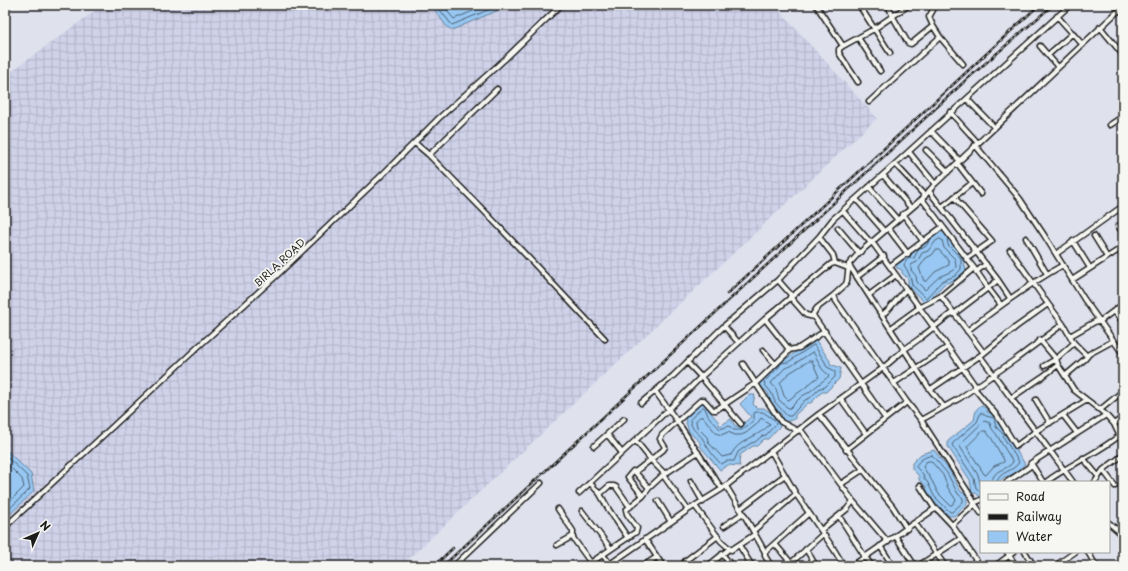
<svg xmlns="http://www.w3.org/2000/svg" width="1128" height="571" font-family="'Playpen Sans',sans-serif">
<style>
.industrial{fill:url(#industrial-grid)}
.water{fill:#97c7f2;stroke:#66839c}
.lines{fill:none;stroke-linecap:round;stroke-linejoin:round}
.shore{stroke:#4d6072;stroke-width:1}
.minor-casing{stroke:#1c1c1c;stroke-width:7}
.minor{stroke:#f6f6f2;stroke-width:4}
.rail-casing{stroke:#1c1c1c;stroke-width:2.5}
.rail{stroke:#f6f6f2;stroke-width:1;stroke-dasharray:3;stroke-linecap:butt}
.labels{text-anchor:middle;dominant-baseline:central;stroke-width:3.5;stroke-linejoin:round;paint-order:stroke}
.street-label{font-size:10px;fill:#1c1c1c;stroke:#f6f6f2}
</style>
<defs>
<pattern id="industrial-grid" width="8" height="8" patternUnits="userSpaceOnUse"><rect width="8" height="8" fill="#cfd2e9"/><path d="M0 4h8M4 0v8" fill="none" stroke="#b1b4c7"/></pattern>
</defs>
<rect width="100%" height="100%" fill="#dfe1ed"/>
<filter id="ink" filterUnits="userSpaceOnUse"><feTurbulence type="fractalNoise" baseFrequency=".025" numOctaves="2"/><feDisplacementMap in="SourceGraphic" scale="8" xChannelSelector="R" yChannelSelector="G"/><feConvolveMatrix kernelMatrix="1 2 1 2 8 2 1 2 1" color-interpolation-filters="sRGB"/></filter>
<g filter="url(#ink)">
<path class="industrial" d="M 103,5 L 774,5 L 877,118 L 401,566 L 5,566 L 5,76 Z"/>
<path class="water" d="M 431,5 L 510,5 L 452,30 L 447,27 Z
M 941,226 L 948,228 L 952,242 L 966,257 L 964,263 L 966,270 L 957,279 L 944,284 L 932,297 L 932,301 L 926,304 L 908,286 L 908,279 L 902,273 L 902,270 L 897,268 L 893,262 L 902,261 L 904,255 L 911,255 L 917,242 L 922,244 L 931,231 L 935,231 Z
M 815,339 L 830,361 L 830,364 L 841,368 L 839,379 L 826,392 L 822,392 L 811,403 L 808,403 L 795,415 L 795,419 L 781,423 L 780,426 L 768,439 L 764,439 L 757,446 L 753,446 L 740,455 L 739,463 L 740,466 L 728,465 L 720,470 L 700,446 L 700,442 L 689,432 L 685,419 L 702,402 L 707,402 L 711,413 L 718,421 L 720,426 L 731,419 L 735,426 L 740,426 L 751,417 L 740,404 L 749,395 L 755,395 L 753,404 L 757,408 L 764,408 L 780,419 L 782,415 L 771,404 L 768,393 L 760,386 L 760,381 L 778,359 L 786,359 Z
M 981,405 L 987,409 L 987,412 L 996,414 L 1000,420 L 1000,425 L 1007,432 L 1007,436 L 1025,464 L 1016,473 L 1003,478 L 999,482 L 981,482 L 981,498 L 976,493 L 972,493 L 970,480 L 948,447 L 948,441 L 974,420 L 976,410 Z
M 5,449 L 31,474 L 34,491 L 5,519 Z
M 934,450 L 950,471 L 961,492 L 967,494 L 967,504 L 954,516 L 949,516 L 930,498 L 925,485 L 919,480 L 919,476 L 912,469 L 912,463 L 921,454 Z"/>
<g class="lines">
<path class="shore" d="M 436,5 L 452,25 L 500,5
M 442,5 L 454,19 L 487,5
M 931,239 L 925,247 L 919,248 L 914,258 L 907,259 L 904,265 C 908,271 911,277 912,285 L 926,298 L 942,281 L 955,276 L 961,269 L 961,258 L 948,245 L 947,237
M 940,239 L 942,240 L 944,248 L 955,259 L 956,267 L 952,271 L 939,277 L 925,290 L 917,282 L 916,276 L 911,270 L 911,265 L 917,262 L 922,253 L 928,251 L 936,241 Z
M 936,250 L 939,250 L 949,261 L 949,265 L 935,272 L 927,281 L 924,281 L 919,268 L 926,258 L 932,255 Z
M 814,345 L 825,362 L 827,367 L 835,371 L 835,377 L 825,387 L 820,388 L 810,398 L 805,400 L 791,416 L 787,416 L 775,402 L 771,392 L 765,385 L 764,382 L 779,367 L 781,363 L 788,362 Z
M 813,352 C 818,359 820,370 828,374 L 829,376 L 808,393 L 802,396 L 790,408 L 788,408 L 779,400 L 776,389 L 771,383 L 785,368 L 791,366 Z
M 809,361 L 812,361 L 819,377 C 814,379 810,384 806,387 C 800,392 796,394 790,399 L 788,400 L 784,396 L 780,383 L 788,374 Z
M 703,407 L 705,408 L 708,416 L 720,429 L 729,426 L 734,430 L 742,430 L 754,420 L 754,413 L 756,412 L 763,412 L 776,421 L 776,424 L 766,435 L 762,436 L 755,442 L 751,443 L 738,452 L 734,461 L 727,461 L 721,464 C 714,457 708,449 704,441 C 699,431 692,433 690,420 Z
M 700,417 L 703,417 L 716,433 L 721,435 L 728,432 L 735,435 L 741,435 L 746,433 L 757,424 L 761,418 L 770,424 C 760,437 738,439 731,455 L 722,457 L 709,443 L 707,437 L 697,427 L 696,421 Z
M 983,431 L 986,431 L 992,439 L 1004,460 L 1004,462 L 994,466 L 986,475 L 984,474 L 967,447 Z
M 5,455 L 27,476 L 30,489 L 5,513
M 932,455 L 947,473 L 958,494 L 963,498 L 963,502 L 952,512 L 950,512 L 934,496 L 928,483 L 924,478 L 923,474 L 916,467 C 918,460 925,457 932,455 Z
M 931,461 L 943,475 L 948,488 L 956,500 L 952,505 L 950,505 L 938,493 L 932,481 L 923,467 L 926,462 Z
M 5,462 L 22,479 L 24,487 L 5,506
M 981,485 L 978,475 L 959,445 L 984,421 L 990,423 C 991,430 995,431 998,437 C 1002,445 1008,453 1013,462 C 1007,471 993,468 992,482
M 981,492 L 976,488 L 974,478 L 952,445 L 953,443 L 977,422 L 981,412 L 986,416 L 994,418 L 996,427 L 1003,434 L 1004,438 L 1019,462 C 1014,472 999,471 997,482"/>
<g class="minor-casing">
<path id="minor" d="M 816,5 L 843,46 L 874,29 L 906,7
M 859,5 L 890,53
M 888,5 L 893,17 L 908,43 L 911,44 L 933,26 L 940,37 L 963,64
M 931,5 L 933,10 L 929,17 L 933,26
M 1057,16 L 1082,44
M 1100,27 L 1123,55
M 859,39 L 880,71
M 843,46 L 839,49 L 839,53 L 858,82
M 1040,46 L 1058,67
M 1048,55 L 1073,33
M 967,99 L 994,127
M 869,102 L 940,37
M 950,112 L 978,143
M 1110,125 L 1119,119 L 1123,120
M 931,131 L 960,161
M 415,143 L 429,155 L 488,215 L 605,339
M 975,145 L 1020,199 L 1044,235 L 1084,299 L 1123,354
M 926,150 L 948,172
M 909,152 L 935,184
M 429,155 L 497,89
M 957,163 L 981,194
M 883,175 L 911,208
M 869,187 L 897,219
M 929,191 L 998,280 L 988,288 L 1001,305
M 925,196 L 895,164 L 1070,5
M 954,197 L 992,241 L 966,259
M 856,199 L 884,231
M 942,207 L 972,183
M 843,211 L 871,243
M 903,214 L 923,241
M 1118,226 L 1123,233
M 838,228 L 859,253
M 888,228 L 908,254
M 1094,236 L 1107,257
M 819,237 L 833,255 L 835,263
M 1026,238 L 1047,274
M 1073,241 L 1090,268
M 872,242 L 948,347 L 894,383
M 1119,249 L 1123,255
M 1010,250 L 1048,304 L 1063,324 L 1074,343 L 1087,356
M 1056,254 L 1123,206
M 849,265 L 929,388 L 944,407
M 890,266 L 942,227
M 976,272 L 986,264
M 857,277 L 884,256
M 778,280 L 792,296
M 998,280 L 1010,298
M 1072,280 L 1123,247
M 834,295 L 817,308 L 813,314 L 814,317 L 885,418
M 869,295 L 896,275
M 941,296 L 984,353
M 790,297 L 806,315 L 814,317
M 1114,311 L 1123,322
M 954,314 L 988,288 L 974,268
M 882,315 L 889,309 L 906,289
M 1099,322 L 1123,304
M 724,326 L 738,342
M 891,328 L 920,307 L 941,296 L 974,268 L 922,199
M 967,331 C 998,307 1029,284 1063,265
M 1070,336 L 1098,320
M 948,347 L 976,387
M 763,350 L 775,364
M 789,350 L 799,348 L 825,331
M 980,356 L 1073,482
M 687,362 L 701,377 L 765,319
M 743,364 L 781,422 L 798,431
M 1058,365 L 1074,390 L 1100,410
M 1044,366 L 1056,359 L 1074,343
M 1065,376 L 1085,359 L 1089,354 L 1113,341
M 974,388 L 998,417 L 1016,446 L 1036,431 L 1087,400
M 931,389 L 984,353 L 1016,327 L 1048,304
M 655,391 L 677,421 L 722,489
M 1011,398 L 1042,377 L 1058,365 L 1056,359 L 1040,340
M 841,399 L 866,434
M 1036,400 L 1050,423
M 641,403 L 673,376 L 724,326 L 778,280 L 819,237 L 833,219 L 895,164
M 819,414 L 893,507 L 907,529
M 1063,415 L 1077,433
M 1106,415 L 1114,424 L 1123,443
M 921,420 L 960,398 L 1016,359 L 1063,324
M 1114,424 L 1123,417
M 800,429 L 853,501
M 607,434 L 622,453
M 636,441 L 652,461 L 665,474
M 594,446 L 624,419
M 846,450 L 907,402
M 771,451 L 796,494 L 833,548 L 844,566
M 1083,458 L 1098,476
M 1031,463 L 1043,482
M 1103,470 L 1115,486
M 635,472 L 633,471 L 628,477 L 643,496
M 691,481 L 703,502
M 1007,482 L 1029,467 L 1031,463 L 1106,415 L 1100,410 L 1123,391
M 1046,482 C 1069,465 1096,454 1119,436
M 1095,482 L 1103,470 L 1123,455
M 590,483 L 600,494 L 609,510 L 628,538
M 841,484 L 862,470
M 726,486 L 740,509
M 920,486 L 935,509
M 616,487 L 630,507
M 649,488 L 635,472 L 663,450 L 665,447 L 660,439 L 662,435 L 701,400 L 704,400 L 713,410 L 716,410 L 756,383 L 788,352 L 788,348 L 765,319 L 831,264 L 835,263 L 848,268
M 579,493 L 669,409 L 701,377 L 741,424
M 600,494 L 609,486 L 614,486
M 981,500 L 974,503 L 981,513
M 658,501 L 671,522
M 695,506 L 721,541 L 731,550 L 754,535
M 558,509 L 573,531 L 573,538 L 591,563
M 688,510 L 663,475 L 698,452
M 582,511 L 611,549
M 743,513 L 765,552 L 809,513
M 839,516 L 865,557 L 852,566
M 915,523 L 945,566
M 1109,523 L 1116,529 L 1123,526
M 724,526 L 743,513 L 740,509 L 785,475
M 5,527 L 200,345 L 275,277 L 383,174 L 439,118 L 505,59 L 561,5
M 1117,529 L 1123,540
M 821,530 L 847,509 L 853,501 L 888,542
M 753,531 L 796,494
M 896,537 L 915,566
M 645,539 L 663,566
M 775,544 L 791,563 L 823,534
M 557,545 L 573,536
M 739,545 L 752,566
M 880,546 L 893,566
M 806,549 L 816,566
M 765,552 L 765,556 L 770,564
M 1007,552 L 1016,566
M 1025,552 L 1034,566
M 1088,552 L 1096,566
M 722,554 L 732,566
M 603,555 L 610,564
M 709,565 L 729,549
M 454,566 L 541,483
M 586,566 L 636,532 L 637,528 L 627,514 L 626,510 L 643,496 L 649,488 L 663,475
M 611,566 L 610,564 L 688,510 L 722,489 L 819,414 L 883,368 L 905,349 L 919,339 L 953,312
M 643,566 L 657,557
M 689,566 L 685,561 L 718,536
M 872,566 L 865,557 L 933,510 L 937,509 L 952,525
M 918,566 L 960,539
M 980,566 L 952,525 L 973,506 L 974,503 L 972,498 L 921,420 L 907,402 L 836,301 L 834,295 L 846,284 L 847,281 L 849,264 L 859,253 L 922,199 L 935,184 L 1117,12 L 1123,9
M 995,566 L 1014,552
M 1055,566 L 1075,552"/>
</g>
<use href="#minor" class="minor"/>
<g class="rail-casing">
<path id="rail" d="M 727,294 L 1039,5
M 434,566 L 453,548
M 443,566 L 966,80 L 1053,5"/>
</g>
<use href="#rail" class="rail"/>
</g>
</g>
<g class="labels">
<g class="street-label">
<text transform="translate(279 262) rotate(-43)">BIRLA ROAD</text>
</g>
</g>
<rect width="1128" height="571" fill="none" stroke="#f6f6f2" stroke-width="20"/>
<rect x="10" y="10" width="1108" height="551" fill="none" stroke="#1c1c1c" stroke-width="1.5" filter="url(#ink)"/>
<rect x="980" y="481" width="130" height="72" fill="#f6f6f2" stroke="#9f9f9c"/>
<rect x="988" y="494" width="20" height="6" fill="#f6f6f2" stroke="#9f9f9c"/>
<text x="1016" y="501" font-size="12" fill="#1c1c1c">Road</text>
<rect x="988" y="514" width="20" height="6" fill="#1c1c1c" stroke="#9f9f9c"/>
<text x="1016" y="521" font-size="12" fill="#1c1c1c">Railway</text>
<rect x="988" y="531" width="20" height="12" fill="#97c7f2" stroke="#9f9f9c"/>
<text x="1016" y="541" font-size="12" fill="#1c1c1c">Water</text>
<g transform="translate(38 533) rotate(45)" stroke="#f6f6f2" stroke-width="3" paint-order="stroke">
<path d="M0-3L7 15L0 10L-7 15Z" fill="#1c1c1c"/>
<text y="-6" font-size="11" font-weight="bold" text-anchor="middle" fill="#1c1c1c">N</text>
</g>
</svg>
